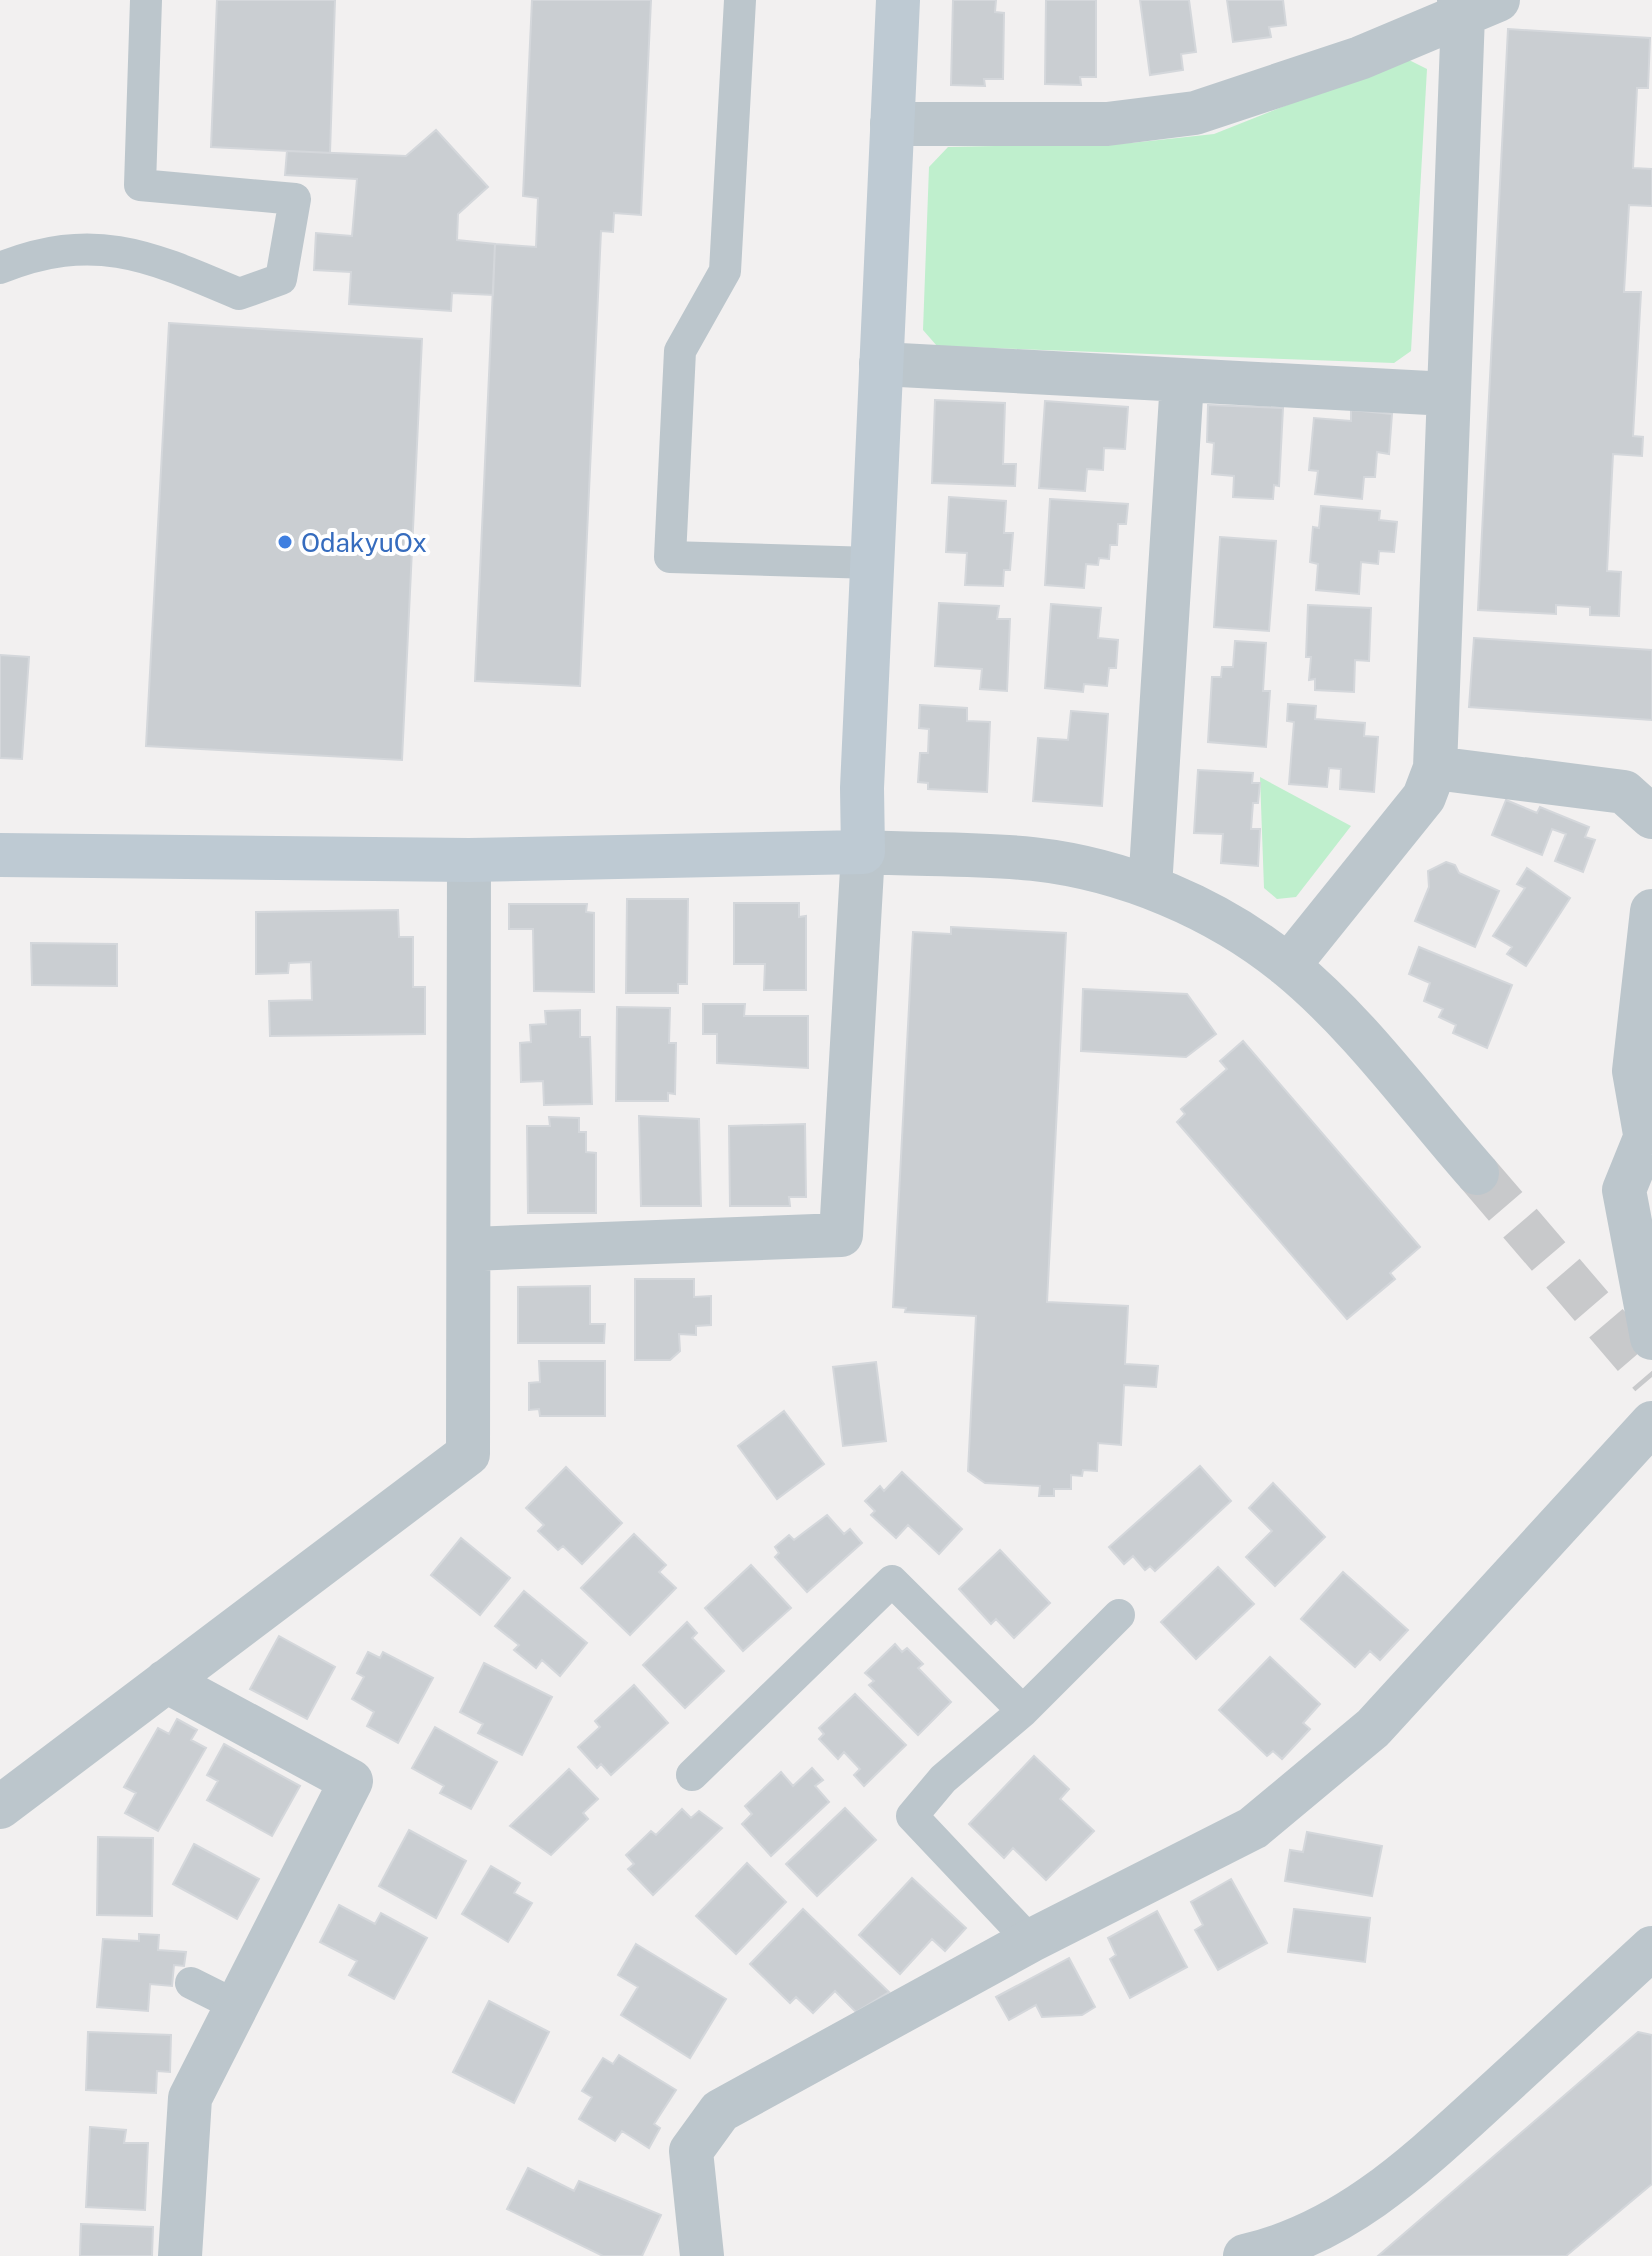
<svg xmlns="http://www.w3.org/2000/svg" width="1652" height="2256" font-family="'Public Sans',sans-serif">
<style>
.green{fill:#bfefcd}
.building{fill:#caced2;stroke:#d4d7db;stroke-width:2}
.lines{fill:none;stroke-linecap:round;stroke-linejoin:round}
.street-tunnel{stroke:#c8c9cb;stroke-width:44;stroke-dasharray:44 22;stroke-linecap:butt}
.lane{stroke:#bcc6cc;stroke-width:32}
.street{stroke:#bcc6cc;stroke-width:44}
.secondary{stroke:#becad3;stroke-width:44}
.shop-dot{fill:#3f7fe0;stroke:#fff;stroke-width:3}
.labels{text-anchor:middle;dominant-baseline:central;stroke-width:8;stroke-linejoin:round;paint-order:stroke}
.shop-label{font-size:26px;fill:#366cbe;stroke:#fff;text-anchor:start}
</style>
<rect width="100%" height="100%" fill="#f2f0f0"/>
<path class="green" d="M 1405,58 L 1427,69 L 1411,351 L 1394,363 L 937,346 L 923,330 L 929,167 L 948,147 L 1131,143 L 1214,134 Z
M 1260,777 L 1351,826 L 1296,897 L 1277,899 L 1264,888 Z"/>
<path class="building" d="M 217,0 L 335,0 L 330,153 L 211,147 Z
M 532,0 L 651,0 L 641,215 L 614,213 L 613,232 L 601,231 L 580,686 L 475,681 L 495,244 L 536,247 L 538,198 L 523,196 Z
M 953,0 L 996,0 L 995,12 L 1004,13 L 1003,79 L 984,79 L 985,86 L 951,85 Z
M 1046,0 L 1096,0 L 1096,77 L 1080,77 L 1081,85 L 1045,84 Z
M 1140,0 L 1189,0 L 1196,52 L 1181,54 L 1183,70 L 1150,75 Z
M 1227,0 L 1283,0 L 1286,25 L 1269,27 L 1271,37 L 1233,42 Z
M 1508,29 L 1650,38 L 1648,88 L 1637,88 L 1633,168 L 1652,169 L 1652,206 L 1629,205 L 1624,292 L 1641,292 L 1633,436 L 1643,437 L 1642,456 L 1613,454 L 1607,571 L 1621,572 L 1619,616 L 1590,615 L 1590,607 L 1556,605 L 1556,614 L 1478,610 Z
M 436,130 L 488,187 L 458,214 L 457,240 L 495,244 L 493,295 L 452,293 L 451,311 L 349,304 L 351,272 L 314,270 L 316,233 L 352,236 L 357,179 L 285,175 L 287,151 L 406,156 Z
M 169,323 L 422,339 L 402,760 L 146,746 Z
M 935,400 L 1005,403 L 1003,464 L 1016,464 L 1015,486 L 932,483 Z
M 1045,401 L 1128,407 L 1125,449 L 1104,448 L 1103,470 L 1087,469 L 1085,491 L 1039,488 Z
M 1208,405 L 1283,408 L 1279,486 L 1274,485 L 1273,499 L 1233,497 L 1234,476 L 1212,474 L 1214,443 L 1207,442 Z
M 1351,410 L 1392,414 L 1389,454 L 1377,452 L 1375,477 L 1364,477 L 1362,499 L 1315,494 L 1318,471 L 1309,470 L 1314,418 L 1351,421 Z
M 949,497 L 1006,501 L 1004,533 L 1013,533 L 1010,570 L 1004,570 L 1003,586 L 965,585 L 967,553 L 946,552 Z
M 1050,499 L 1128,504 L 1126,524 L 1118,524 L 1117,545 L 1110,545 L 1109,559 L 1099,558 L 1098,565 L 1086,564 L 1084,588 L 1045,585 Z
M 1321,506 L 1380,511 L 1379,520 L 1397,522 L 1394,552 L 1379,551 L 1378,564 L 1361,562 L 1359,594 L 1316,590 L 1318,564 L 1310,562 L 1313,527 L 1319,528 Z
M 1220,537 L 1276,541 L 1269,631 L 1214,627 Z
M 939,603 L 999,606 L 997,619 L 1010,619 L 1007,691 L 980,689 L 982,669 L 935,666 Z
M 1051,604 L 1101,608 L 1098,638 L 1118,640 L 1116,668 L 1109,668 L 1107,686 L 1084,684 L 1083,692 L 1045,688 Z
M 1308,605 L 1371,608 L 1369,661 L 1355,660 L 1354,692 L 1315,690 L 1315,679 L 1309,680 L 1311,657 L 1306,657 Z
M 1474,638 L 1652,650 L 1652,720 L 1469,707 Z
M 1235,641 L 1266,643 L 1263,691 L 1270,691 L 1266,747 L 1208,742 L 1212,677 L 1221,677 L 1222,667 L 1233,667 Z
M 0,655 L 29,657 L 22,759 L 0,758 Z
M 1288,704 L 1316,706 L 1315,719 L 1365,723 L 1364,736 L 1378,737 L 1374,792 L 1340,789 L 1341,769 L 1329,768 L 1327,787 L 1289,784 L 1294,722 L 1287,721 Z
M 920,705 L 967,708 L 967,721 L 990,722 L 987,792 L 928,789 L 928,783 L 918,782 L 920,753 L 928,753 L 929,729 L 919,728 Z
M 1071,711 L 1108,714 L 1102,806 L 1033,801 L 1038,738 L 1068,740 Z
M 1198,770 L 1253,773 L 1252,783 L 1260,783 L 1258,803 L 1253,803 L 1251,829 L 1260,829 L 1258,866 L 1221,863 L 1223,834 L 1194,833 Z
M 1506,800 L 1537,813 L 1540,807 L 1589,827 L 1585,837 L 1595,840 L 1583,872 L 1555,861 L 1566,834 L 1552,829 L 1542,855 L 1492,835 Z
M 1446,862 L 1455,865 L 1459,873 L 1499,891 L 1475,947 L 1415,921 L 1429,887 L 1428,871 Z
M 1527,868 L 1570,898 L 1526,966 L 1507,954 L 1512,947 L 1493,936 L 1525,888 L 1517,884 Z
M 627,899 L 688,899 L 687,984 L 678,984 L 678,993 L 626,993 Z
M 734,903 L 799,903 L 799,917 L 806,916 L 806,990 L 764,990 L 765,964 L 734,964 Z
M 509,904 L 587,904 L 586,912 L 594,913 L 594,992 L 534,991 L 533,929 L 509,929 Z
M 398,910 L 399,937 L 413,937 L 413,987 L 425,987 L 425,1034 L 270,1036 L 269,1001 L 312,1000 L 311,962 L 289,963 L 288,973 L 256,974 L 256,912 Z
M 951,927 L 1066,933 L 1047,1302 L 1128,1306 L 1125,1364 L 1158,1366 L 1156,1387 L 1124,1385 L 1121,1445 L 1098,1443 L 1097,1471 L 1083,1470 L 1082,1476 L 1071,1475 L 1071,1489 L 1054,1489 L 1054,1496 L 1039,1496 L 1040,1486 L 985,1483 L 968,1471 L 976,1316 L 905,1312 L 906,1308 L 893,1307 L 913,932 L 951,934 Z
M 31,943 L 117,944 L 117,986 L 32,985 Z
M 1419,947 L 1512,985 L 1487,1048 L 1453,1033 L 1456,1025 L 1439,1017 L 1443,1009 L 1424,1001 L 1430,983 L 1409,974 Z
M 1083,989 L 1187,994 L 1216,1034 L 1186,1057 L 1081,1051 Z
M 703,1004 L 745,1004 L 744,1016 L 808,1016 L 808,1068 L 717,1063 L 717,1034 L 703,1034 Z
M 617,1007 L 670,1008 L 669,1043 L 676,1043 L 675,1094 L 668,1093 L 668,1101 L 616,1101 Z
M 580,1010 L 580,1037 L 590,1037 L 592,1104 L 544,1105 L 543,1081 L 521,1082 L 520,1043 L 531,1042 L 530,1025 L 546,1024 L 545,1011 Z
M 1243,1041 L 1420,1247 L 1390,1273 L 1395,1279 L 1347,1319 L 1177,1122 L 1185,1114 L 1181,1109 L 1227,1069 L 1220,1061 Z
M 639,1116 L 699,1119 L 701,1206 L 641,1206 Z
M 549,1117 L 579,1118 L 579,1132 L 586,1132 L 586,1152 L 596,1153 L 596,1213 L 528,1213 L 527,1126 L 550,1126 Z
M 805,1124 L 806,1197 L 789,1197 L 790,1206 L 730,1206 L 729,1126 Z
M 635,1279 L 694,1279 L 694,1297 L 711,1296 L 711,1325 L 696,1326 L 696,1335 L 679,1334 L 680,1351 L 670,1360 L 635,1360 Z
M 590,1286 L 590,1324 L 605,1324 L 604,1343 L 518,1343 L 518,1287 Z
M 539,1361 L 605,1361 L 605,1416 L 540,1416 L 539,1409 L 529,1410 L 529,1383 L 540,1382 Z
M 876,1362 L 886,1441 L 843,1446 L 833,1367 Z
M 784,1411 L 824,1464 L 777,1499 L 738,1446 Z
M 1200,1466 L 1231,1501 L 1155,1571 L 1150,1566 L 1145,1570 L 1133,1556 L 1124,1564 L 1109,1547 Z
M 566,1467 L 622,1523 L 582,1564 L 563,1546 L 558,1550 L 538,1531 L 544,1525 L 526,1508 Z
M 902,1472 L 962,1529 L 939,1554 L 908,1525 L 896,1538 L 871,1515 L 875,1511 L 865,1501 L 880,1486 L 884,1491 Z
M 1273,1483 L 1325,1537 L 1275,1586 L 1246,1557 L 1272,1531 L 1249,1508 Z
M 827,1515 L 844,1534 L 850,1529 L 862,1543 L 807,1592 L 775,1557 L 779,1553 L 775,1547 L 789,1535 L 794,1540 Z
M 634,1534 L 666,1565 L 659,1572 L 676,1588 L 630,1635 L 581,1588 Z
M 461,1538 L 510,1578 L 480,1615 L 431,1575 Z
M 1000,1550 L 1050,1603 L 1014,1638 L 996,1619 L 991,1624 L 959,1589 Z
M 751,1565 L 791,1608 L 743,1651 L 705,1608 Z
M 1218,1567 L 1254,1604 L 1196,1659 L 1161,1622 Z
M 1343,1572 L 1408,1630 L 1380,1660 L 1370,1651 L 1355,1667 L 1301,1619 Z
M 524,1591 L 587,1643 L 560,1676 L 542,1660 L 536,1668 L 514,1650 L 519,1645 L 495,1626 Z
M 687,1622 L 697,1633 L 692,1638 L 724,1671 L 685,1708 L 643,1665 Z
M 279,1636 L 335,1667 L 307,1719 L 250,1689 Z
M 895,1644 L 902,1652 L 907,1648 L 923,1664 L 918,1668 L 951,1702 L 918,1735 L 869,1685 L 874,1681 L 865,1673 Z
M 368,1652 L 380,1658 L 383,1652 L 433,1678 L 398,1743 L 367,1726 L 374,1712 L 352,1699 L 364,1677 L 357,1673 Z
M 1270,1657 L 1320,1704 L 1303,1723 L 1310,1729 L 1282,1759 L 1273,1751 L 1267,1756 L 1219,1710 Z
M 484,1663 L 552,1697 L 522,1755 L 478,1733 L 483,1724 L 460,1712 Z
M 634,1685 L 668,1723 L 611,1775 L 601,1764 L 597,1768 L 578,1747 L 600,1727 L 595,1721 Z
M 855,1694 L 906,1745 L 864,1786 L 854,1775 L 860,1769 L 844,1752 L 838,1759 L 819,1739 L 824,1734 L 819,1728 Z
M 177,1719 L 197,1730 L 191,1740 L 206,1748 L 158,1831 L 125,1813 L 136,1793 L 124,1787 L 158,1728 L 169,1734 Z
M 435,1727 L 497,1762 L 471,1809 L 440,1793 L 444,1786 L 412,1768 Z
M 224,1744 L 300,1786 L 272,1836 L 207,1800 L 218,1781 L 207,1775 Z
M 1034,1756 L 1069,1789 L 1060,1799 L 1094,1831 L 1046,1880 L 1013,1848 L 1004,1858 L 969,1824 Z
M 812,1768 L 823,1780 L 815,1786 L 829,1802 L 771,1856 L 742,1824 L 752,1814 L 745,1806 L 781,1772 L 793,1786 Z
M 569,1769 L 598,1799 L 583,1813 L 588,1819 L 551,1855 L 510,1826 Z
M 845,1808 L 876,1840 L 817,1896 L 786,1864 Z
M 682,1809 L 691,1818 L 699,1811 L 722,1828 L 653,1895 L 628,1869 L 634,1864 L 626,1855 L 651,1831 L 656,1835 Z
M 409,1830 L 466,1861 L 436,1918 L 379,1886 Z
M 1307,1832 L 1382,1846 L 1372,1896 L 1285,1881 L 1290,1850 L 1303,1852 Z
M 98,1837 L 153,1838 L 152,1916 L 97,1915 Z
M 194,1844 L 259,1879 L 237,1919 L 173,1884 Z
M 747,1863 L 786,1902 L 736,1954 L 696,1916 Z
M 491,1866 L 520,1883 L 514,1893 L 532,1903 L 508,1942 L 462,1914 Z
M 912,1878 L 966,1928 L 945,1951 L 932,1939 L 900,1974 L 859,1935 Z
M 1231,1879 L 1267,1943 L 1218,1970 L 1195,1930 L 1203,1925 L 1191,1902 Z
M 339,1905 L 375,1924 L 381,1913 L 427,1938 L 394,1999 L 349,1975 L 357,1961 L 320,1942 Z
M 803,1909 L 889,1992 L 856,2012 L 835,1991 L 813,2013 L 796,1997 L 790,2003 L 750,1964 Z
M 1294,1909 L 1370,1918 L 1365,1962 L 1288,1952 Z
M 1157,1911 L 1187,1967 L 1130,1998 L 1110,1959 L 1116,1955 L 1108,1938 Z
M 139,1934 L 159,1935 L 158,1950 L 186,1952 L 184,1966 L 174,1965 L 172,1986 L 150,1984 L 148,2011 L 97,2007 L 103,1939 L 139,1941 Z
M 636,1944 L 726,1999 L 690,2058 L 621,2015 L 638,1987 L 618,1975 Z
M 1069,1958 L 1095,2007 L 1082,2015 L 1042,2017 L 1036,2005 L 1009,2020 L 996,1997 Z
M 489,2001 L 549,2032 L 514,2103 L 453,2072 Z
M 88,2032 L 171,2035 L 170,2072 L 157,2071 L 156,2093 L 86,2090 Z
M 1638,2032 L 1652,2035 L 1652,2184 L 1566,2256 L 1378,2256 Z
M 619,2055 L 676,2090 L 654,2124 L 660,2128 L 649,2148 L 622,2131 L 615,2141 L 579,2119 L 592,2097 L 582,2091 L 603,2058 L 613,2064 Z
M 90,2127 L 126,2130 L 124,2143 L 148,2143 L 145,2210 L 86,2207 Z
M 528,2168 L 574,2191 L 579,2181 L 661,2215 L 642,2256 L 603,2256 L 507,2209 Z
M 81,2224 L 153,2227 L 152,2256 L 80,2256 Z"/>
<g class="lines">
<path class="street-tunnel" d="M 1477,1173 L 1652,1377"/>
<path class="lane" d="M 740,0 L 725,271 L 680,351 L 670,557 L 873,563
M 0,268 C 95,230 150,256 239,294 L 281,279 L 295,199 L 140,185 L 146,0
M 692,1775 L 892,1581 L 1023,1711
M 1030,1941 L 912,1816 L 943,1779 L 1023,1711 L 1119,1615
M 191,1983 L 237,2006"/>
<path class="street" d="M 892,124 L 1107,124 L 1195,113 L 1360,58 L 1498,0
M 881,364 L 1448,394
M 1435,768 L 1624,792 L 1652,817
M 1150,887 L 1182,381
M 1288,966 L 1424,797 L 1435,768 L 1463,15 L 1459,0
M 1652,1121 L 1624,1190 L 1652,1338
M 1645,1134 L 1634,1071 L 1652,911
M 471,1249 L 841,1235 L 863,852 C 919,855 977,853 1033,859 C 1124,869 1217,908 1288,966 C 1360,1025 1416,1104 1477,1173
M 166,1681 L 351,1781 L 190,2098 L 180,2256
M 0,1807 L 468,1454 L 469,860
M 702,2256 L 691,2151 L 720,2111 L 1030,1941 L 1253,1828 L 1373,1728 L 1652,1423
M 1245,2256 C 1350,2232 1423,2158 1500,2088 C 1551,2041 1601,1995 1652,1948"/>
<path class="secondary" d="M 0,855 L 469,860 L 863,852 L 862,788 L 898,0"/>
</g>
<circle class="shop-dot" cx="285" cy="542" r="8"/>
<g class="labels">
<g class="shop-label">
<text x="301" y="542">OdakyuOx</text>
</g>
</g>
</svg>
